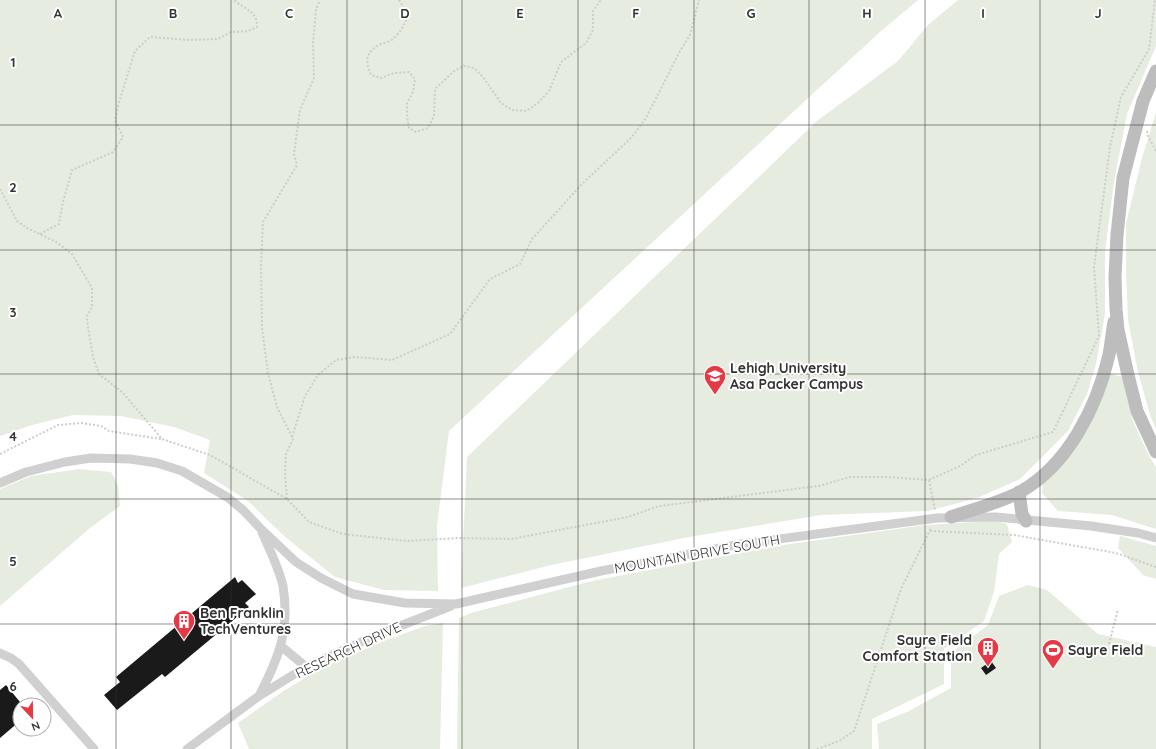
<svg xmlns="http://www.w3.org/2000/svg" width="1156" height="749" font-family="Quicksand,sans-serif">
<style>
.green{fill:#e6ecdf}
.building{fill:#1a1a1a}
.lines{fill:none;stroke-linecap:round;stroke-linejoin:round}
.path{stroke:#cdcdcd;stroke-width:2;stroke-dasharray:2 2;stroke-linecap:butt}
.street{stroke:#d0d0d0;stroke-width:9}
.secondary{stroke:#bdbdbd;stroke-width:13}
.grid{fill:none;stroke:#333;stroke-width:1;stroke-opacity:0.55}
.labels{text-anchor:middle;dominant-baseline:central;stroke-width:4;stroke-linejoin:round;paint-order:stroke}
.poi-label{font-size:14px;font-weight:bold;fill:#333;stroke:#fff;text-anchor:start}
.street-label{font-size:14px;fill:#333;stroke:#fff}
.grid-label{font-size:13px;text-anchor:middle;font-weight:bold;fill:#333;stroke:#fff;stroke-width:4;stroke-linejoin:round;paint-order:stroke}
</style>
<rect width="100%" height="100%" fill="#fff"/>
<path class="green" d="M 0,0 L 918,0 L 880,32 L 806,100 L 449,431 L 437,526 L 438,591 L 384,590 L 335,577 L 284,536 L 248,501 L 204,473 L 210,440 L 174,427 L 121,416 L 73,415 L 32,425 L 0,436 Z
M 958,0 L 1156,0 L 1156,46 L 1127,114 L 1114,182 L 1105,251 L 1105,314 L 1096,364 L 1087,394 L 1068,431 L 1020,479 L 977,498 L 928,511 L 821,515 L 689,537 L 551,565 L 461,588 L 467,457 L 817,121 L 898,61 L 928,25 Z
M 1156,112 L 1156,429 L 1150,415 L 1138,372 L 1128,320 L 1126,272 L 1126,224 L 1142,158 Z
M 1108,373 L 1122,377 L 1133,421 L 1148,454 L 1156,467 L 1156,529 L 1112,515 L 1058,511 L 1042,493 L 1043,479 Z
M 79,469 L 111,472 L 118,485 L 120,506 L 90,528 L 0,606 L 0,489 L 31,476 Z
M 995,521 L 1007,524 L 1012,542 L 999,554 L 994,592 L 984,621 L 944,649 L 944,684 L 872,719 L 872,749 L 457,749 L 459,618 L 471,613 L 592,581 L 783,545 L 925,525 Z
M 1120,536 L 1156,546 L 1156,579 L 1143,575 L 1118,548 Z
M 1028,585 L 1047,590 L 1098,634 L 1156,647 L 1156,749 L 879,749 L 877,724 L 909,711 L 951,688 L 951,653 L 988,625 L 999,596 Z
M 443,623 L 440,749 L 249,749 L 238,723 L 285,690 L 322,668 L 381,642 L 425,626 Z"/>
<path class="building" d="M 235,577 L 238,583 L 242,580 L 256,594 L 245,603 L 249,607 L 165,677 L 162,674 L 117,710 L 104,695 L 120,682 L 116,677 Z
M 991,661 L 996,668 L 986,675 L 981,668 Z
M 6,685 L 20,702 L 20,721 L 0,738 L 0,690 Z"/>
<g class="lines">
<path class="path" d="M 399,0 L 404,8 L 409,12 C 406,22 401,32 393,39 C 390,41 385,43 381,44 C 365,52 365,61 371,75 L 381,78 L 394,73 L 409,72 L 415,79 L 413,92 L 407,103 L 407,116 L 409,128 L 416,132 L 428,128 L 434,116 L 435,89 L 454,71 L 464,66 L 474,68 L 483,77 L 501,103 L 512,110 L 526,111 L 538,103 L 549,91 L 561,62 L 586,43 L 593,30 L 593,11 L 601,0
M 1147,131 L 1148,136 L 1156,151
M 0,189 L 17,221 L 27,228 L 56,242 L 72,254 L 92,288 L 92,307 L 87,316 L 87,321 L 93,357 L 99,374 L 123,393 L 162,439 L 210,455 L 287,499 L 309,522 L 343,534 L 407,541 L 459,538 L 511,539 L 628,517 L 659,506 L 819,486 L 850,477 L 887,477 L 929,480 L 935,510
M 40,234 L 59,224 L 63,202 L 72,170 L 113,152 L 123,137 L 115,120 L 119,102 L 135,51 L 150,37 L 189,40 L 218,39 L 231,32 L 248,31 L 257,27 C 258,11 245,10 234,0
M 292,437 L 277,407 L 268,373 L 262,328 L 261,265 L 263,222 L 297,165 L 294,154 L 300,110 L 314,78 L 313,44 L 316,9 L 320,0
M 0,454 L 58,425 L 81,423 L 101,426 L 109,431 L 161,439
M 929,480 L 960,466 L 976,455 L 1053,432 L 1099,336 L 1094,267 L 1110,147 L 1121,97 L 1149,49 L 1155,0
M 287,499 L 285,473 L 286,454 L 293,439 L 292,437 L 305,396 L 318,375 L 336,360 L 355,357 L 392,360 L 450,334 L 490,279 L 520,264 L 532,239 L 582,184 L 631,138 L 646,118 L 680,51 L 690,35 L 699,0
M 930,531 L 1014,535 L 1116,553 L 1156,567
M 1109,644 L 1118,609
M 817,749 L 839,741 L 854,731 L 901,589 L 931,528"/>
<path class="street" d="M 0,483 L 26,472 L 65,462 L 91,458 L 130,459 L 157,463 L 182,471 L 227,497 L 243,510 L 261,529 L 296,562 L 321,578 L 353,594 L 405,603 L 456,604 L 601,571 L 741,544 L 937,518 L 996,517 L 1091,526 L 1138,533 L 1156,538
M 281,646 L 306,667
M 0,653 L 11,658 L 19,664 L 94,749
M 260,694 C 279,657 290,630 283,586 C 279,568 269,549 262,532
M 187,749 L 259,696 L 306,667 L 372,637 L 451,606"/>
<path class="secondary" d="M 1156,71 L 1143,101 L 1123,178 L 1117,235 L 1115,277 L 1116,309 L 1118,330 L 1128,375 L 1137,411 L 1156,452
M 1019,492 L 1022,514 L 1026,521
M 951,517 C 974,509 999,503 1020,492 C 1068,465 1097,407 1109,355 C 1111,344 1112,333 1114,322"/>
</g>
<path class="grid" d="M 116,0 L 116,749M 231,0 L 231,749M 347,0 L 347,749M 462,0 L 462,749M 578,0 L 578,749M 694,0 L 694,749M 809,0 L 809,749M 925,0 L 925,749M 1040,0 L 1040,749M 0,125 L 1156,125M 0,250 L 1156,250M 0,374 L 1156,374M 0,499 L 1156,499M 0,624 L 1156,624"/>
<defs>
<g id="university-pin" transform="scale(1.15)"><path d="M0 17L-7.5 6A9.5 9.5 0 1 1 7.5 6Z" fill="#e63946" stroke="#fff"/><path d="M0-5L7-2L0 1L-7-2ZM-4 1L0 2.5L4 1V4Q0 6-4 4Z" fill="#fff"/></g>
<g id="building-pin" transform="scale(1.15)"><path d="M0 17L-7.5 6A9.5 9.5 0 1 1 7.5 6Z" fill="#e63946" stroke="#fff"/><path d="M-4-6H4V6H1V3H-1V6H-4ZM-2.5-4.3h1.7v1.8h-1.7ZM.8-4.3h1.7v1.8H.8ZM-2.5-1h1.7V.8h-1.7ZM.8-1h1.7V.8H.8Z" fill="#fff"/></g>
<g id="stadium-pin" transform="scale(1.15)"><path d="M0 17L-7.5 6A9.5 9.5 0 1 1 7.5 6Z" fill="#e63946" stroke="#fff"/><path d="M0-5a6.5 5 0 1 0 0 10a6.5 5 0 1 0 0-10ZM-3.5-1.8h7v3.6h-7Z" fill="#fff"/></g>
</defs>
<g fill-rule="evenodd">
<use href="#university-pin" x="715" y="376"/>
<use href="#building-pin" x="184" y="621"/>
<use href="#building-pin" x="988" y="648"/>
<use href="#stadium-pin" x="1053" y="650"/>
</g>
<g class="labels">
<g class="poi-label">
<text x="730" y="368">Lehigh University<tspan x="730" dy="16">Asa Packer Campus</tspan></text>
<text x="200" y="613">Ben Franklin<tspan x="200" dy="16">TechVentures</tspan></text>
<text x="972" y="640" text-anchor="end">Sayre Field<tspan x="972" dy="16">Comfort Station</tspan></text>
<text x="1068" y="650">Sayre Field</text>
</g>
<g class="street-label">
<text transform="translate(697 554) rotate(-10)">MOUNTAIN DRIVE SOUTH</text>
<text transform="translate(348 650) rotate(-25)">RESEARCH DRIVE</text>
</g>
</g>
<g class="grid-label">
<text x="58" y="18">A</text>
<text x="173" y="18">B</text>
<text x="289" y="18">C</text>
<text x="405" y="18">D</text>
<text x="520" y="18">E</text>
<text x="636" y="18">F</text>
<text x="751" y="18">G</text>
<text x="867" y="18">H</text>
<text x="983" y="18">I</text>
<text x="1098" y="18">J</text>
<text x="13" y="67">1</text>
<text x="13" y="192">2</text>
<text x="13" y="317">3</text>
<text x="13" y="441">4</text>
<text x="13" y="566">5</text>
<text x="13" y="691">6</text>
</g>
<g transform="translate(32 717) rotate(158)"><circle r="19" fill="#ffffff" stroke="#adadad"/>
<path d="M0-3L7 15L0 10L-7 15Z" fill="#e63946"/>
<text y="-6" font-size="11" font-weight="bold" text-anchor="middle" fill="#333333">N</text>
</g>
</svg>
